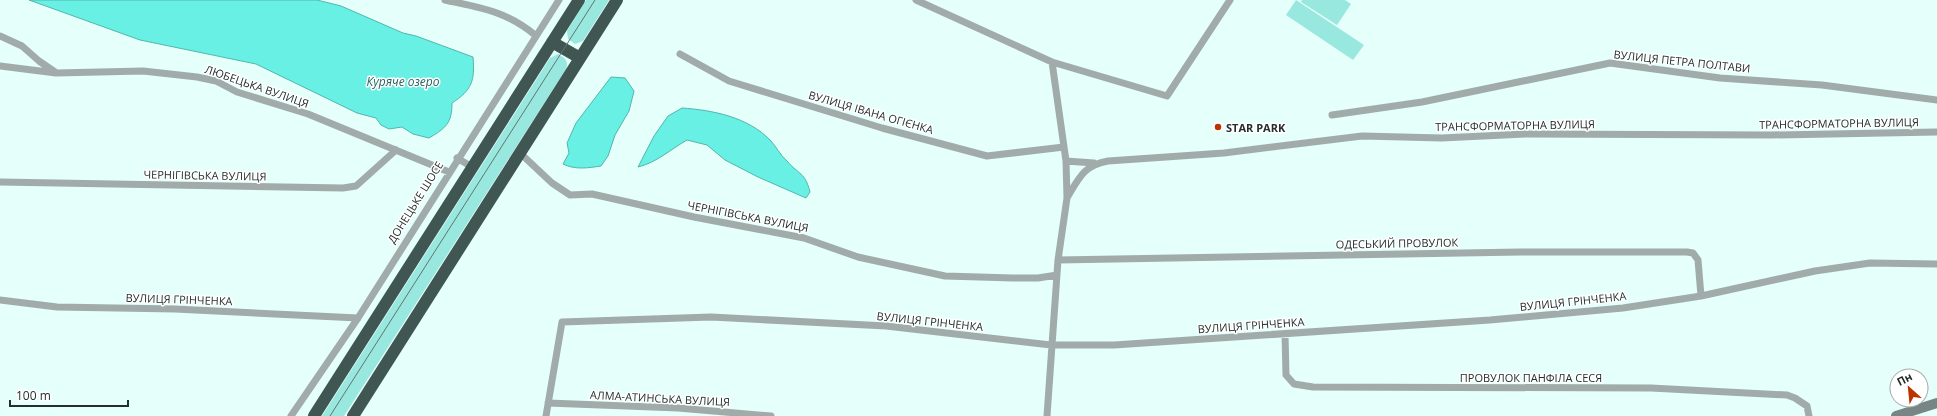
<svg xmlns="http://www.w3.org/2000/svg" width="1937" height="416" font-family="'Open Sans',sans-serif">
<style>
.green{fill:#99e8df}
.water{fill:#67f0e3;stroke:#53b6ac}
.lines{fill:none;stroke-linecap:round;stroke-linejoin:round}
.street{stroke:#a1acaa;stroke-width:7}
.secondary{stroke:#778684;stroke-width:10}
.highway{stroke:#405653;stroke-width:12}
.tram{stroke:#647471;stroke-width:1}
.poi-dot{fill:#bc3300;stroke:#fff;stroke-width:1.5}
.labels{text-anchor:middle;dominant-baseline:central;stroke-width:3;stroke-linejoin:round;paint-order:stroke}
.street-label{font-size:11px;fill:#242e2c;stroke:#fff}
.poi-label{font-size:11px;font-weight:bold;fill:#242e2c;stroke:#fff;text-anchor:start}
.water-label{font-size:12px;font-style:italic;fill:#29625d;stroke:#fff}
</style>
<rect width="100%" height="100%" fill="#e5fffb"/>
<path class="green" d="M 586,0 L 609,0 L 583,41 L 575,44 L 568,39 L 567,31 Z
M 1296,0 L 1364,45 L 1353,60 L 1286,15 Z
M 1302,0 L 1345,0 L 1351,4 L 1337,25 L 1301,2 Z
M 558,54 C 565,58 569,61 566,69 L 344,416 L 322,416 L 550,58 Z"/>
<path class="water" d="M 29,0 L 317,0 L 341,6 L 403,33 L 416,36 L 473,57 C 475,81 472,90 452,103 C 452,123 446,128 429,138 L 413,134 L 402,127 L 389,129 L 381,125 L 376,118 L 357,113 L 256,64 L 140,40 Z
M 611,77 L 625,78 L 634,91 L 629,111 L 615,135 L 608,156 L 601,166 C 588,168 575,170 563,164 L 569,153 L 567,143 L 576,123 Z
M 682,108 C 712,110 748,117 770,140 C 776,146 780,155 787,161 C 799,175 805,172 810,192 L 806,198 L 758,177 L 725,160 L 707,145 L 687,140 C 671,149 656,163 638,167 L 654,136 L 668,116 Z"/>
<g class="lines">
<path class="street" d="M 445,0 C 481,8 506,11 535,35
M 916,0 L 1052,62 L 1167,96 L 1230,0
M 0,36 L 22,46 L 39,61 L 55,72
M 680,54 L 729,81 L 882,128 L 987,156 L 1064,147
M 0,66 L 56,73 L 143,71 L 197,77 L 216,81 L 237,92 L 308,114 L 449,172
M 1332,115 L 1422,102 L 1610,63 L 1720,78 L 1822,85 L 1937,100
M 520,153 L 552,183 L 570,195 L 592,194 L 694,217 L 804,238 L 858,257 L 945,276 L 1013,278 L 1038,278 L 1057,275
M 457,158 L 472,167
M 1066,161 L 1094,163
M 0,182 L 343,188 L 356,186 L 396,150
M 1067,198 C 1079,178 1084,165 1108,161 L 1224,153 L 1362,136 L 1442,138 L 1525,134 L 1772,135 L 1937,132
M 1058,260 L 1521,252 L 1687,252 L 1693,253 L 1698,260 L 1701,296
M 0,300 L 57,307 L 175,309 L 358,318
M 1285,334 L 1286,375 L 1294,384 L 1313,387 L 1651,388 L 1787,395 L 1795,398 L 1807,406 L 1809,416
M 548,403 L 678,408 L 771,416
M 291,416 L 358,318 L 559,0
M 546,416 L 562,322 L 711,317 L 886,326 L 1051,345 L 1114,345 L 1490,320 L 1623,308 L 1701,296 L 1815,271 L 1870,263 L 1937,264
M 1047,416 L 1058,260 L 1067,198 L 1066,161 L 1052,62"/>
<path class="secondary" d="M 1896,416 L 1937,403"/>
<path class="highway" d="M 552,42 L 580,58
M 314,416 L 579,0
M 353,416 L 617,0"/>
<path class="tram" d="M 330,416 L 595,0"/>
</g>
<circle class="poi-dot" cx="1218" cy="127" r="4"/>
<g class="labels">
<g class="street-label">
<text transform="translate(1682 61) rotate(6)">ВУЛИЦЯ ПЕТРА ПОЛТАВИ</text>
<text transform="translate(257 86) rotate(19)">ЛЮБЕЦЬКА ВУЛИЦЯ</text>
<text transform="translate(871 112) rotate(16)">ВУЛИЦЯ ІВАНА ОГІЄНКА</text>
<text transform="translate(1839 123) rotate(-1)">ТРАНСФОРМАТОРНА ВУЛИЦЯ</text>
<text transform="translate(1515 125) rotate(-1)">ТРАНСФОРМАТОРНА ВУЛИЦЯ</text>
<text transform="translate(205 175) rotate(1)">ЧЕРНІГІВСЬКА ВУЛИЦЯ</text>
<text transform="translate(415 202) rotate(-58)">ДОНЕЦЬКЕ ШОСЕ</text>
<text transform="translate(748 216) rotate(11)">ЧЕРНІГІВСЬКА ВУЛИЦЯ</text>
<text transform="translate(1397 243) rotate(-1)">ОДЕСЬКИЙ ПРОВУЛОК</text>
<text transform="translate(179 299) rotate(2)">ВУЛИЦЯ ГРІНЧЕНКА</text>
<text transform="translate(1573 301) rotate(-6)">ВУЛИЦЯ ГРІНЧЕНКА</text>
<text transform="translate(930 321) rotate(6)">ВУЛИЦЯ ГРІНЧЕНКА</text>
<text transform="translate(1251 325) rotate(-4)">ВУЛИЦЯ ГРІНЧЕНКА</text>
<text x="1531" y="377">ПРОВУЛОК ПАНФІЛА СЕСЯ</text>
<text transform="translate(660 398) rotate(3)">АЛМА-АТИНСЬКА ВУЛИЦЯ</text>
</g>
<g class="poi-label">
<text x="1226" y="127">STAR PARK</text>
</g>
<g class="water-label">
<text x="403" y="81">Куряче озеро</text>
</g>
</g>
<g transform="translate(1909 388) rotate(333)"><circle r="19" fill="#ffffff" stroke="#a7abab"/>
<path d="M0-3L7 15L0 10L-7 15Z" fill="#bc3300"/>
<text y="-6" font-size="11" font-weight="bold" text-anchor="middle" fill="#242e2c">Пн</text>
</g>
<path d="M10 400v6h118v-6" fill="none" stroke="#242e2c" stroke-width="2"/>
<text x="16" y="400" font-size="12" fill="#242e2c" stroke="#ffffff" stroke-width="3" paint-order="stroke">100 m</text>
</svg>
